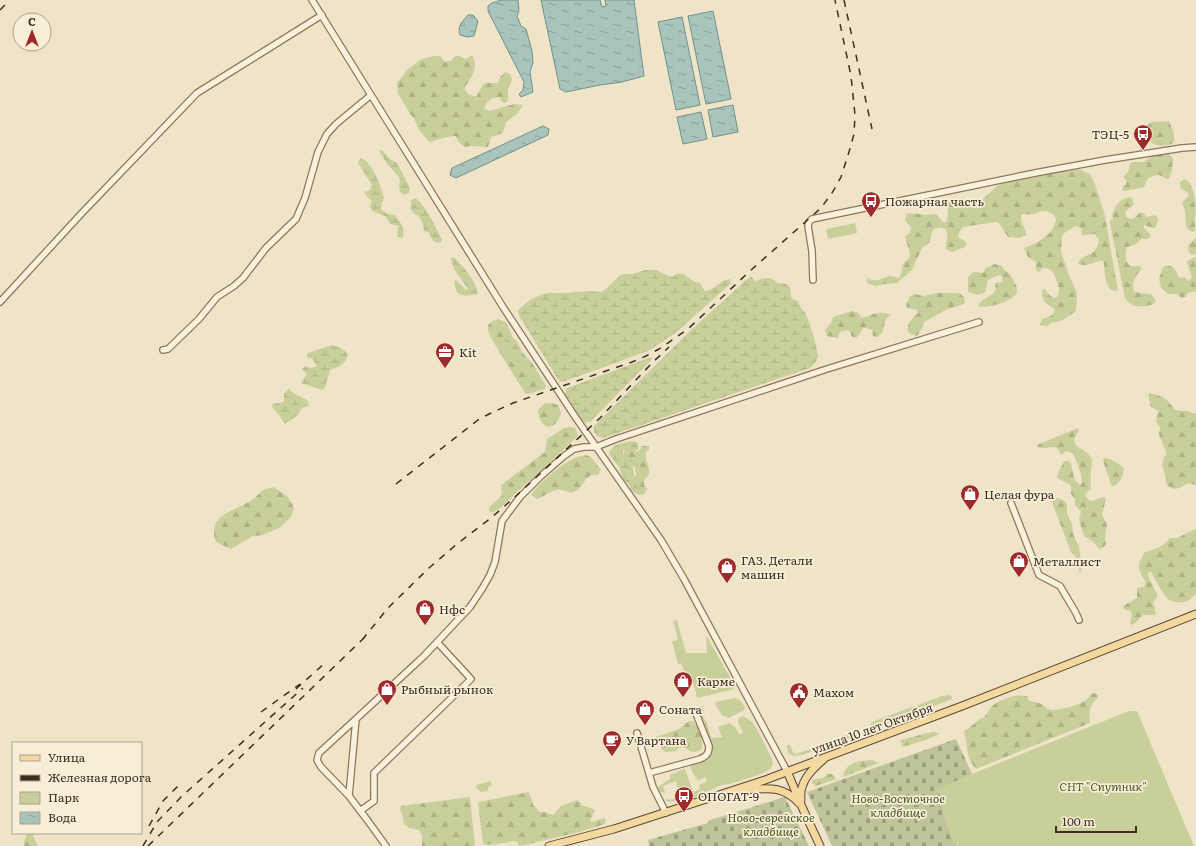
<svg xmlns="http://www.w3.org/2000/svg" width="1196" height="846" font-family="Literata,serif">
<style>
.green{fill:#c9cf9b}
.forest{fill:url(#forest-firs)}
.wetland{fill:url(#wetland-marsh)}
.cemetery{fill:url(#cemetery-stones)}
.water{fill:url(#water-ripples);stroke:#6f938a}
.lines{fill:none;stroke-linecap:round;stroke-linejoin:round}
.minor-casing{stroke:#8d765c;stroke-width:8}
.major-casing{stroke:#5b4430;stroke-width:9}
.minor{stroke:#faf1dc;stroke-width:5.5}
.major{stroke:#f3d9a0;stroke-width:7}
.rail{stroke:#3d2e20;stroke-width:1.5;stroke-dasharray:7 7;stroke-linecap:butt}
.labels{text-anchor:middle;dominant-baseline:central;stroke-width:3.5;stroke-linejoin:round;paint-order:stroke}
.poi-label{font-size:12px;fill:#3d2e20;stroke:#f7eed8;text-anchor:start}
.street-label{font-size:12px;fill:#3d2e20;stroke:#f7eed8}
.park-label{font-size:12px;font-style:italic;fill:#4d5a26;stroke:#f7eed8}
</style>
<defs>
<pattern id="forest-firs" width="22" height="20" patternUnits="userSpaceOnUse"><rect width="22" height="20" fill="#c9cf9b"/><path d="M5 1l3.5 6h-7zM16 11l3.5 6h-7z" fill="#aeb285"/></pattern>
<pattern id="wetland-marsh" width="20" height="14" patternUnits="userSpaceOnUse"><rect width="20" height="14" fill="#c9cf9b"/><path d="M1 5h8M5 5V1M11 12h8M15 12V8" fill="none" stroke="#aeb285"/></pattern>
<pattern id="cemetery-stones" width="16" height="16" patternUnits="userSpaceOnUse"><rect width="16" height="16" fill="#bfc49a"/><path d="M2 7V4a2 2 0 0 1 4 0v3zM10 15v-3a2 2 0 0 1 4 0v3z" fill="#9ca07d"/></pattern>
<pattern id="water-ripples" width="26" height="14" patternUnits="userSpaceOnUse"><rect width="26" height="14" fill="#a9c4bc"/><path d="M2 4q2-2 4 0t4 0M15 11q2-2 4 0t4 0" fill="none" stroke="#8ba098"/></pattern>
</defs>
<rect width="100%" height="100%" fill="#f0e4c8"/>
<path class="green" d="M 855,223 L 857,233 L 828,239 L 826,229 Z
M 677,620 L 686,653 L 707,653 L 706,635 L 735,686 L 734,689 L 697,698 L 691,674 L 687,675 L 686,671 L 684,671 L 681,663 L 678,664 L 672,641 L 678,640 L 673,621 Z
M 950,695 L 952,697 L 952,699 L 945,702 L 870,729 L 869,728 L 871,723 L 877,720 L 942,696 Z
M 734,698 C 740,699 742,702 745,707 L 744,710 L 729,718 L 722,715 L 715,704 L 716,702 Z
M 702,706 L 704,711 L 701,713 L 707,723 L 711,738 L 722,737 L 718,727 C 722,725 725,725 729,723 L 736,728 L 739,734 L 743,733 L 738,722 L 739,718 L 743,716 L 752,722 L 757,729 L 772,759 C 773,762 773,765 771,768 C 766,774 738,781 730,784 C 720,784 718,787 709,791 C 705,793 700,795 695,797 C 691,798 686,797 682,798 C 676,800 671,804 665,800 L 666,799 C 672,800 676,800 679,795 L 676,781 L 663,786 L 665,793 L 660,792 L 658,787 L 670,779 L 670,775 C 676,773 680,770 685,769 L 693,792 L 700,789 L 699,785 L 707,781 L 705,777 L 698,781 C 695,775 690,772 691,765 L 707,760 L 712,751 L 697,708 Z
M 1129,711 L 1137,711 L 1194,846 L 955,846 L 944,816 L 937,788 Z
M 859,731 L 860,732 L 860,734 L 858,735 L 802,755 L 794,756 L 789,754 L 787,750 L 787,745 L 790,745 L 793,752 L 795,754 L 820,746 L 824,743 L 831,741 L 843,736 Z
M 491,781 L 492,786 L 488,787 L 488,791 L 481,792 L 477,789 L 476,785 Z"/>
<path class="forest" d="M 472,55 C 479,68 472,77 464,88 L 468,94 L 476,97 L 484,83 L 498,83 L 500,77 L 505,72 L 510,74 L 512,79 L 508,89 L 508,101 L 505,103 L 502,102 L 499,97 C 491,97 487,101 484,108 L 489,111 L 514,104 L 523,105 L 517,114 L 506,122 L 503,133 L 491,137 L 488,147 C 479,147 474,145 465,147 L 458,142 L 456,136 C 445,136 439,140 429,142 L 419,130 L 414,118 L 410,114 L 398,93 L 397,83 L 407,70 L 420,60 L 429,57 L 440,56 L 445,62 L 451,61 L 454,57 L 459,56 L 466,59 Z
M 1169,121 L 1174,133 L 1174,142 C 1169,147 1155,147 1151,142 L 1147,125 L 1152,122 Z
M 1163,154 L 1169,154 L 1173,158 L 1172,170 L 1169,179 L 1166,179 C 1159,173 1157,175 1148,178 L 1144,187 C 1137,190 1133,188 1126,191 L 1122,190 L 1123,186 L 1126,185 L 1127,182 L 1123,176 L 1128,172 L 1130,164 L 1132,162 L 1144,162 L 1151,156 Z
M 1079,169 L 1090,174 L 1095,184 L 1105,216 L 1118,291 L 1111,290 C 1108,286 1105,280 1105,275 C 1104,270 1105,266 1103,261 C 1094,260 1089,268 1078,264 C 1081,252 1096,259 1099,240 L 1095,234 L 1086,235 L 1082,235 L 1081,228 L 1075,226 L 1063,234 L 1062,237 L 1061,252 L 1069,275 L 1077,293 L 1076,311 L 1061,321 L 1051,323 L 1047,326 L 1040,325 L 1042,319 L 1051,316 L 1054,312 L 1054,309 C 1046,304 1039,299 1043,289 L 1045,289 L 1049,295 L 1054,298 L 1057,297 C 1062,290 1056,278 1052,271 L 1049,269 L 1043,268 L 1038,273 L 1036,269 L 1036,262 L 1028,257 L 1024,248 C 1032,245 1039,242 1046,236 C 1057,228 1062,212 1043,211 C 1039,211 1038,213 1035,214 C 1031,215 1026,214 1022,214 C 1018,222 1027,228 1026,235 L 1020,238 L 1008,237 L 999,223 L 996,222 L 963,227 C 960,230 958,234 959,238 L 965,241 L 967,244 L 965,247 L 952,252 L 946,249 C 944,243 952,230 942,228 C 937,227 935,228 932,231 L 930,242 L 922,248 L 912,270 L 897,283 L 885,284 L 876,286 L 869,284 L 867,282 L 867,278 C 877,283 881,278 889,276 C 892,276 896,277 899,278 C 902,273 902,267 904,263 C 905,261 908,260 909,258 C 912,254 906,242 905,236 L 910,233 L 911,227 L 905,220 L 906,214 L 911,213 L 926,215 L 935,214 L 937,215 L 943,222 L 946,222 C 949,216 947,207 948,199 L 954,199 L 959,203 L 965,203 L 973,206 C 984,200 992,188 1003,183 Z
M 1185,179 C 1196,187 1196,204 1195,219 C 1194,223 1196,227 1195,231 L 1192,232 L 1187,228 L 1186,225 L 1185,211 L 1182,202 L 1189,196 L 1188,193 L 1180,188 L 1180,182 Z
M 1129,197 L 1132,198 L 1134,204 C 1131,209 1126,208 1125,215 C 1130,222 1135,219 1139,213 C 1143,212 1144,213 1146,217 L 1156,215 L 1158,220 L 1156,227 L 1153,228 L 1144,225 L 1144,228 L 1150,234 L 1150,237 L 1147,239 L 1141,239 L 1136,244 L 1127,247 C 1125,252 1125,261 1129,265 C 1132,267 1137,266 1140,266 L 1142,268 C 1136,276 1131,281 1134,291 L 1139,293 L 1151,294 L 1156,301 L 1154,304 C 1143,307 1132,309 1125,298 L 1110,223 L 1110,220 L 1113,219 L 1112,215 C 1116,205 1118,200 1129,197 Z
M 1196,237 L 1196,254 L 1191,255 L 1188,250 L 1189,244 L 1194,240 Z
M 1196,257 L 1196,292 C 1186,290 1189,296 1182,298 L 1179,296 L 1178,294 L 1168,294 L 1161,288 L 1159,279 L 1163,267 C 1173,263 1176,270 1179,278 L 1185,277 L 1188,281 L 1192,278 L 1187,262 L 1189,260 Z
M 995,264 L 1002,266 C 1004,271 1007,271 1010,275 C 1013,278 1018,287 1017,292 C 1016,300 986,310 979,306 C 980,298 992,298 996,289 L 995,286 L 996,283 L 1002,282 L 1002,276 L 999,275 L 988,280 L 985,292 L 978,295 L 968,292 L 968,277 L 973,272 L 983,273 L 986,268 Z
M 936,293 C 944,292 951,294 959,293 L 964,297 L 965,303 C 959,307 951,307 944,311 C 937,314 931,319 924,322 L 923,327 L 917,336 L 911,334 L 908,332 C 907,321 911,320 918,313 L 917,310 L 907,308 L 906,305 L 910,296 L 915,294 L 924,296 Z
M 852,311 L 858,313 L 862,318 C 872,314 881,310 891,315 L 886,319 L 882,333 L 877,337 L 873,336 L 872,330 L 866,328 L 863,328 C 860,333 859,339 852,337 L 850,331 L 847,330 L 840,332 L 838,338 L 827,336 L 825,330 L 831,323 L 833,317 Z
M 498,319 L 506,322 L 511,333 L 515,345 L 525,355 L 532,363 L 546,386 L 545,389 L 528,394 L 525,393 L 491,338 C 486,327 486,323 498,319 Z
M 1150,393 C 1165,397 1166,398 1175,410 L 1187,411 L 1196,414 L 1196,485 L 1188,483 L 1180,488 L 1174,489 L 1168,486 L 1166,483 L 1165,474 L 1162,465 L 1164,457 L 1166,455 L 1166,452 L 1160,437 L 1159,434 L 1160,428 L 1156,421 L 1157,415 L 1159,412 L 1157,410 L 1151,407 L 1148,395 Z
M 545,403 L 552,403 L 558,405 L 561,413 C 555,433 539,431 538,409 Z
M 570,427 L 575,428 L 577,432 L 578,436 C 557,455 537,475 516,493 C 509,500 501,509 492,513 L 489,511 L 489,508 L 502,495 L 501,485 L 545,452 L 547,439 L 564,428 Z
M 1078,428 L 1079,431 C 1075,436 1072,441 1077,446 C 1079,448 1081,448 1083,450 C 1085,451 1091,457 1092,459 C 1092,468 1089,481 1091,489 L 1086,493 L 1085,496 L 1089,500 L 1092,501 L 1104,497 L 1106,499 L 1102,514 L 1107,525 L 1105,536 L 1106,543 L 1105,546 L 1100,549 L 1092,541 L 1084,536 L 1079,520 L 1081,511 L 1075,505 L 1075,499 L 1071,494 L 1071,486 L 1069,484 L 1057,478 C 1057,472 1062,467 1064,461 L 1069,461 C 1075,469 1070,477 1080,485 L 1082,483 C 1083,477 1076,460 1073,453 L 1066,451 L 1061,455 L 1059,451 L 1055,447 L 1043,448 L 1037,447 L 1039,444 Z
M 642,446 L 649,446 L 649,450 L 646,452 C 644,465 656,470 644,480 L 644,485 L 647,489 L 644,494 L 639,495 L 631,491 C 629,485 631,479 636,475 L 635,468 L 624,458 L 624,452 L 628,447 L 633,448 L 636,452 L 639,451 Z
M 586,455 L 591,457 L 601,470 L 598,475 L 591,475 L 586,479 L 582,485 L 576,491 L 570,493 C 555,485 550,494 537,499 L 531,495 C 538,484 557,468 569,461 C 574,458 580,456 586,455 Z
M 1104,458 C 1111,458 1119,464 1124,468 C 1123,477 1121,483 1112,487 L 1103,461 Z
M 274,487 L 288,497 L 294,508 L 291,517 L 279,528 L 263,535 L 253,536 L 231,549 L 216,542 C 206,513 236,512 253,499 C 264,491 259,490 274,487 Z
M 1058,498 L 1064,501 L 1066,503 L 1067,506 L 1067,513 L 1072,524 L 1073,534 L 1079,547 L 1082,567 L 1080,573 L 1075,556 L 1071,552 L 1052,502 L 1052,500 Z
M 1196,529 L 1196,594 C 1193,596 1191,599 1189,600 C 1183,604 1172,603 1167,598 C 1164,596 1164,593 1161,590 L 1151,572 L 1148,572 L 1149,578 L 1157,594 L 1157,597 L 1153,602 L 1156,613 L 1155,615 C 1151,616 1149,614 1145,615 C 1140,615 1137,623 1132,625 L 1130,623 L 1132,614 L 1131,611 L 1125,610 L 1123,607 C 1126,604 1133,600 1137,598 L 1137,588 L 1143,587 L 1145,585 C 1146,581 1144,579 1142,576 C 1136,566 1140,561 1145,552 C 1155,550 1164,546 1170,538 L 1178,538 L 1183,535 Z
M 1094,693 L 1097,694 L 1098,697 C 1089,707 1089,710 1090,723 L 976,769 C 965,758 968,744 964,731 C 970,728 974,723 980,719 C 980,719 985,717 985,716 C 988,713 989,709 992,706 C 999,700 1020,692 1028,697 L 1028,700 C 1033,702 1039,702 1043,705 C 1046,707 1047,709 1051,710 C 1061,710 1088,704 1091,694 Z
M 689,721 L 693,721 C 700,728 703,740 702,749 C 693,754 692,752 683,747 L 678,748 L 676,751 L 665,752 L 659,746 L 650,744 L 647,741 L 650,739 L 679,729 Z
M 932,732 L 936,732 L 939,734 L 926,740 L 902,747 L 901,740 L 904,739 Z
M 872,760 L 879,763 L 843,777 C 845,761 860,761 872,760 Z
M 828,774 L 832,774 L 836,779 L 816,786 L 812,783 L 812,780 L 823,778 Z
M 529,792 C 530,797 533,800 533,805 L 540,812 L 545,812 L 553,815 L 561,806 L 577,800 L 581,803 L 581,805 L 591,808 L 595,810 L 590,821 L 592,822 L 604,818 L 606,819 L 605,824 L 579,832 L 521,846 L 519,846 L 517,842 L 514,841 C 503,843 493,846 483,844 L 478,802 Z
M 470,797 L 475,846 L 422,846 L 422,835 L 419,830 L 409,828 L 404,824 L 403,817 L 400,810 L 401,806 Z
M 27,833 L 34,833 L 33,836 L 38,846 L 24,846 L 24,842 Z"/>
<path class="wetland" d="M 382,150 L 390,159 L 397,163 L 408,184 L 410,189 L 409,193 L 404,195 L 400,192 L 399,185 L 400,182 L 399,177 L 387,164 L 379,151 Z
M 360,158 C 373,161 381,187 384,198 L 382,202 L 381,209 L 387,214 L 395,215 C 401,223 405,228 403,238 L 398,237 L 397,231 L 399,226 L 390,224 L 385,216 L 372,211 L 370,206 L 372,201 L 368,198 L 364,192 L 370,190 L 372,185 L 358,163 Z
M 416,198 C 427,209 435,225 442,240 L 440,243 L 434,242 L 428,232 L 424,231 C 423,226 423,221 419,217 C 417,214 414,214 411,210 L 411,200 Z
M 454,257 C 463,267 476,280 478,294 C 463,297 456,297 454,281 L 456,280 L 466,290 L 468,289 C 462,279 452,270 451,258 Z
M 645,270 L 656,270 L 671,277 C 673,276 675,275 677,274 C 686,271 691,284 699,282 L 705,291 C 714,291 719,280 730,279 L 731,283 L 678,331 L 662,342 L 648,351 L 563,382 L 559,381 L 518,314 L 518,310 L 531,299 L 546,293 L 568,293 L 587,291 L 602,292 L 606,289 L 620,275 L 625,274 L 633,274 Z
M 751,276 L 755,281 L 765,278 L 771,278 L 778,283 L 786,284 L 790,287 L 791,297 L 794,300 L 798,301 C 800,309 802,308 806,314 C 809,321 817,347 818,355 C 818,360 814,364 810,368 L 603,438 C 595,437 593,433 594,426 L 692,329 Z
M 507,334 C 518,338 522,351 525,361 L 519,364 L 507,348 L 505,339 Z
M 332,345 L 341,348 L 348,354 C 346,364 339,367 330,370 L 326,385 L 323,390 L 301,383 L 307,374 L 302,369 L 306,366 L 311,368 L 317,366 L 312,359 L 307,357 L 308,353 Z
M 651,357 L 652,358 L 652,359 L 590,422 L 585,422 L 582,420 L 565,394 L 566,390 L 567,388 Z
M 289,388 C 295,396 301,396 308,401 L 309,406 L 302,408 L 298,415 L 285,424 L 279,415 L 272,407 L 273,404 L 284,402 L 284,394 Z
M 632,441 L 638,443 L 638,450 L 623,450 L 623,454 L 632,460 L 634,477 L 642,491 L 630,486 L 622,477 L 619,467 L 609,454 C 613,443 622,443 632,441 Z"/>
<path class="cemetery" d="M 956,739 L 972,774 L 937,789 L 943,803 L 942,807 L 944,816 L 955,846 L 832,846 L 807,792 Z
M 785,797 L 809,846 L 649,846 L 648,840 L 708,823 L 710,820 Z"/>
<path class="water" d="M 501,0 L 518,0 L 519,11 L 517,16 L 521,26 L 526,29 L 532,51 L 533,63 L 530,72 L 533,92 L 521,97 L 519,94 L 523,90 L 524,82 L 488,11 L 488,6 L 492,3 Z
M 541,0 L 600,0 L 602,7 L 606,6 L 605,0 L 634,0 L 644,76 L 622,82 L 600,85 L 566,92 L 560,89 Z
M 713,11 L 731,99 L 706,104 L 688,16 Z
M 468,15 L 473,15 L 478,21 L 474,36 L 467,37 L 460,35 C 457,26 462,22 468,15 Z
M 682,17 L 700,105 L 676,110 L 658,22 Z
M 733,105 L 738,132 L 713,137 L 708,110 Z
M 701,112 L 707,139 L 683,144 L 677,117 Z
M 543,126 L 549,129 L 548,135 L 456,178 L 450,175 L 452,168 Z"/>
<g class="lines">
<g class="minor-casing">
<path id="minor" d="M 312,0 L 371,95 L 503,307 L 576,418 L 661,540 L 684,579 L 787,771
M 813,280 L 812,251 L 808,226 L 809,222 L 812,219 L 1035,173 L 1105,160 L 1182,148 L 1196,147
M 0,302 L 81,214 L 197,93 L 322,15
M 163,350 L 168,349 L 199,319 L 217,297 L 234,286 L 243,278 L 266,248 L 296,219 L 305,198 L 318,152 L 327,134 L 336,124 L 371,95
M 1011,503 L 1039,575 L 1060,586 L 1076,613 L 1079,620
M 637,733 L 653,787 L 666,813
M 649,773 L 700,759 C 707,756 709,753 709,746 L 695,711
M 349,796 L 321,767 L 317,760 L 319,753 L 356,719
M 360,811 L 374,801 L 374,773 L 471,679 L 437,642
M 386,846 L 368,821 L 349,796 L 356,719 L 424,656 L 470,607 L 482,589 L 490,575 L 495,562 L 502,521 L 520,497 L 541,476 L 564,456 L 574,449 L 584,447 L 596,447 L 616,439 L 827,369 L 979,322"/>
</g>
<g class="major-casing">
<path id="major" d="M 787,771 L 802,807 L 820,846
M 742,790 C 766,789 781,784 799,803
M 801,800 C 799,782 811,770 824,759
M 549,846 L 614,829 L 765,780 L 962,706 L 1196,614"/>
</g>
<use href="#minor" class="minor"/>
<use href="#major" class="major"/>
<path class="rail" d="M 844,0 L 872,129
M 0,10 L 10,0
M 396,484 L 478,420 L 489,414 L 513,403 L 632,362 L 646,356 L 659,349 L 688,329 L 750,271 L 812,216 L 821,208 L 832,193 L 841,177 L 849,152 L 854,134 L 855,115 L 851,76 L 835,0
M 362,640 L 388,608 L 429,568 L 457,544 L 491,518 L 516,496 L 600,418 L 652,363 L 669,347
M 296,689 L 326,662
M 261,712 L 300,684
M 149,826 L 163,801 L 180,784
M 143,846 L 157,822 L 181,797 L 303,688
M 148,846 L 366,636"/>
</g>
<defs>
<g id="bus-pin" transform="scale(1)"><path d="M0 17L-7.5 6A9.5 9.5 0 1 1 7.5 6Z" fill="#9e2a2b" stroke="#f7eed8"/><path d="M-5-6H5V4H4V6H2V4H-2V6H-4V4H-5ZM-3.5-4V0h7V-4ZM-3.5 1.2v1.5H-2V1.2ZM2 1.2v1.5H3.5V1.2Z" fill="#fff"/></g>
<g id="office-pin" transform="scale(1)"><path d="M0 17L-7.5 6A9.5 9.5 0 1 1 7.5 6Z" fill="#9e2a2b" stroke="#f7eed8"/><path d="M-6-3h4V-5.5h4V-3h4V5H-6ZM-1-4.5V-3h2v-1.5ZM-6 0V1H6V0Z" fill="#fff"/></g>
<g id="shop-pin" transform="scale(1)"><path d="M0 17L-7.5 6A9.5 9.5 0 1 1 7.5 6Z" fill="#9e2a2b" stroke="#f7eed8"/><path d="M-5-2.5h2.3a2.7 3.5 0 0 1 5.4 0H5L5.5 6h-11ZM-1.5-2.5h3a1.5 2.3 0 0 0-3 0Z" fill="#fff"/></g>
<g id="civic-pin" transform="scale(1)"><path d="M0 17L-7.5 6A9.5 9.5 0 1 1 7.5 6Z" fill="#9e2a2b" stroke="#f7eed8"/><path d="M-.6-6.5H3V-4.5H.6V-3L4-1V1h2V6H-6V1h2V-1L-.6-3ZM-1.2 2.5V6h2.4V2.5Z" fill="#fff"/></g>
<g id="cafe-pin" transform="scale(1)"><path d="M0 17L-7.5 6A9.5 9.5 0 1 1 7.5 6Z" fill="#9e2a2b" stroke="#f7eed8"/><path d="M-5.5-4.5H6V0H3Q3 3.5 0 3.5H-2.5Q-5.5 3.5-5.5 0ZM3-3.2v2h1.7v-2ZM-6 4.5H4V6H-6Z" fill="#fff"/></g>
</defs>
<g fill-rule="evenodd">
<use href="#bus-pin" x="1143" y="134"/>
<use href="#bus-pin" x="871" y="201"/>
<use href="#office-pin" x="445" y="352"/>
<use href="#shop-pin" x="970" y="494"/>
<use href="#shop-pin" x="1019" y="561"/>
<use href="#shop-pin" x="727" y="567"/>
<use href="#shop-pin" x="425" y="609"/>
<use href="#shop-pin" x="683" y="681"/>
<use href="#shop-pin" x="387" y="689"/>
<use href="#civic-pin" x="799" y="692"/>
<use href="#shop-pin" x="645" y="709"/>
<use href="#cafe-pin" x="612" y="740"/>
<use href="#bus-pin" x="684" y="796"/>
</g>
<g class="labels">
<g class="poi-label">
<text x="1129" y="134" text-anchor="end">ТЭЦ-5</text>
<text x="885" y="201">Пожарная часть</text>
<text x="459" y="352">Kit</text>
<text x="984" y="494">Целая фура</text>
<text x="741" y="560">ГАЗ. Детали<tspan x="741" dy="14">машин</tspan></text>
<text x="1033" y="561">Металлист</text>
<text x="439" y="609">Нфс</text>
<text x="697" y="681">Карме</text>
<text x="401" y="689">Рыбный рынок</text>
<text x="813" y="692">Махом</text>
<text x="659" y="709">Соната</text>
<text x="626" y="740">У Вартана</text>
<text x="698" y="796">ОПОГАТ-9</text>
</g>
<g class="street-label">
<text transform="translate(872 728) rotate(-20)">улица 10 лет Октября</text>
</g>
<g class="park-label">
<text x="1103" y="786">СНТ "Спутник"</text>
<text x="898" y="798">Ново-Восточное<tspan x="898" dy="14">кладбище</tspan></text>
<text x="771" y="817">Ново-еврейское<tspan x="771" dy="14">кладбище</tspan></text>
</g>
</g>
<rect x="12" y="742" width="130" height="92" fill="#f7eed8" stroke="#ada18e"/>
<rect x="20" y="755" width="20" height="6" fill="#f3d9a0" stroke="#ada18e"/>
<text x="48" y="762" font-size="12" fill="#3d2e20">Улица</text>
<rect x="20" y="775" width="20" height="6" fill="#3d2e20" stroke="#ada18e"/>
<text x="48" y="782" font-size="12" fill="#3d2e20">Железная дорога</text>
<rect x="20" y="792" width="20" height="12" fill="#c9cf9b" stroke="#ada18e"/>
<text x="48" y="802" font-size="12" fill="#3d2e20">Парк</text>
<rect x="20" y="812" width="20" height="12" fill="url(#water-ripples)" stroke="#ada18e"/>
<text x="48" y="822" font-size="12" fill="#3d2e20">Вода</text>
<g transform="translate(32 32)"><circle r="19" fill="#f7eed8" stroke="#ada18e"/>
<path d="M0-3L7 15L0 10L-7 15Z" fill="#9e2a2b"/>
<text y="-6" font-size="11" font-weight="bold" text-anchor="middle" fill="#3d2e20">С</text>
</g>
<path d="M1056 826v6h80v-6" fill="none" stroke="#3d2e20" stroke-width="2"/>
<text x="1062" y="826" font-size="12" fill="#3d2e20" stroke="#f7eed8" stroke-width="3" paint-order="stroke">100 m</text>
</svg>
